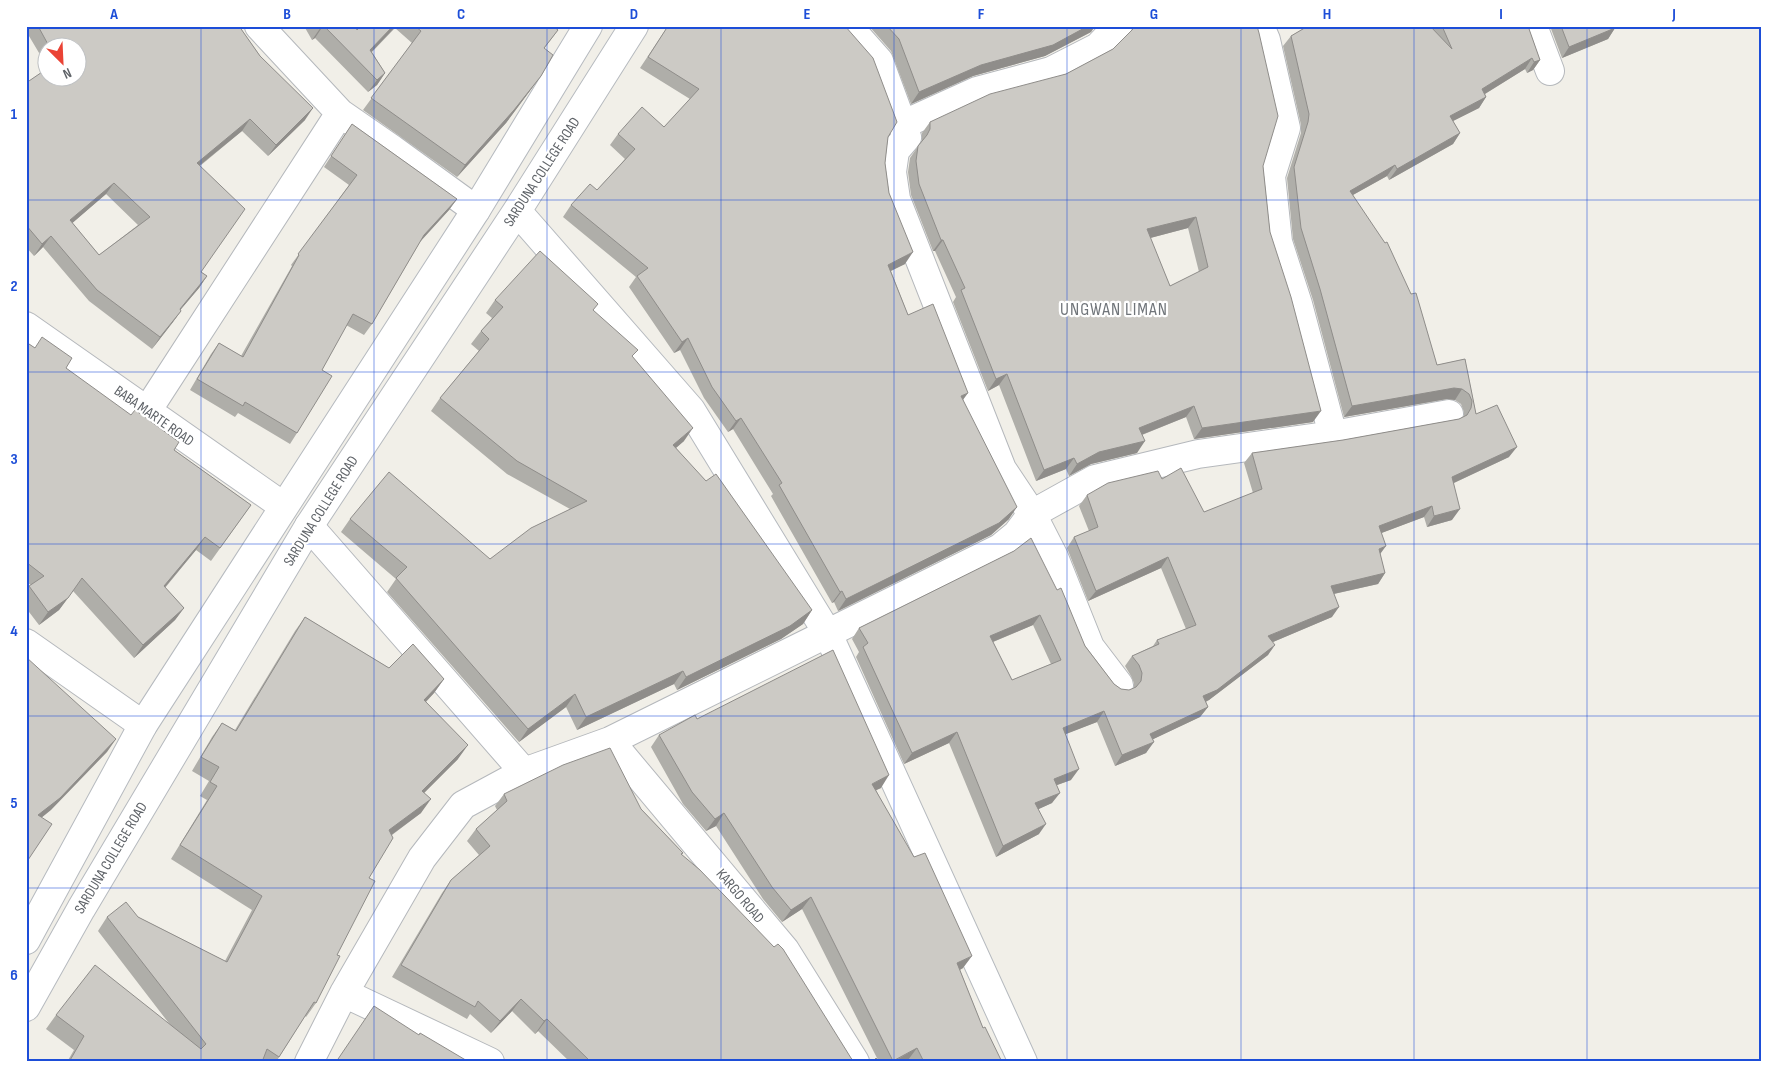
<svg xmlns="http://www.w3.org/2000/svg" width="1788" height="1088" font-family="'Sofia Sans Condensed',sans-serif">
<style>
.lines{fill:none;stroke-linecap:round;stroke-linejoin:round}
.street-casing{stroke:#b5b8bc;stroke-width:30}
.secondary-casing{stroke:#b6babf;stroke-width:30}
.street{stroke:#fff;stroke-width:28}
.secondary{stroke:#fff;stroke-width:28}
.wall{fill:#afaea9;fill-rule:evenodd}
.shaded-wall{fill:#8f8d8a}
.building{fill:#cccac5;stroke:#8f8d8a;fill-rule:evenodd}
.grid{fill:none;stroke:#1d4ed8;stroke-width:1;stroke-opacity:0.55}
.labels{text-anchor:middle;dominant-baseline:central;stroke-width:4.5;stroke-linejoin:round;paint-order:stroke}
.street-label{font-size:15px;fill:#5f6368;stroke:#fff}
.quarter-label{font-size:18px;letter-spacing:1px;fill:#70757a;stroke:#fff}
.neatline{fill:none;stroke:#1d4ed8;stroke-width:2}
.grid-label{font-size:16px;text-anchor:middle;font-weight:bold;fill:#1d4ed8}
</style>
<rect width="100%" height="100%" fill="#f1efe8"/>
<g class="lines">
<g class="street-casing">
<path id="street" d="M 259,26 L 340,113 L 392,149 L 476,210
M 848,26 L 879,61 L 907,137 L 895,151 L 892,172 L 896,199 L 1002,469 L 1032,514 L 1054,557 L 1090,647 L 1119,685
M 1260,26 L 1266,40 L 1286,128 L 1271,176 L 1278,242 L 1298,304 L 1333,435
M 1533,26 L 1550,71
M 902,125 L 977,91 L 1051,71 L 1098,47 L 1118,26
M 26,326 L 283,506
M 147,411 L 340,113
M 309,526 L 524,772
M 26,643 L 143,725
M 610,741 L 785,950 L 855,1062
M 344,993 L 490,1062
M 309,1062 L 344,993 L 422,858 L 463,805 L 524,772 L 610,741 L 1000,548 L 1017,534 L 1032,514 L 1095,479 L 1198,454 L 1333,435 L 1449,414"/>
</g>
<g class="secondary-casing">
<path id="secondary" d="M 517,211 L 691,410 L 828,634 L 1023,1062
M 26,940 L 143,725 L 476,210 L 588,26
M 26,1007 L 81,909 L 309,526 L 517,211 L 634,26"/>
</g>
<use href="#street" class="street"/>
<use href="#secondary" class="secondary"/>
</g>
<path class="wall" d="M 26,26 L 239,26 L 305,120 L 268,156 L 242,131 L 200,166 L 201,272 L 207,276 L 199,288 L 180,310 L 181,311 L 173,322 L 152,349 L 89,301 L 43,247 L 34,256 L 26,247 L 26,83 L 78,48 L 48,48 L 48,68 L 26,31 ZM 106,194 L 138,225 L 99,255 L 72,223 Z
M 304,26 L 355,26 L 357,30 L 361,26 L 553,26 L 558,30 L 544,49 L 532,88 L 506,123 L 457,177 L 363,110 L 412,43 L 395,28 L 372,52 L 385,73 L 377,85 L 368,92 L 315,38 L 312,40 Z
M 668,26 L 845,26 L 888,137 L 885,163 L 889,193 L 905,264 L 891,271 L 908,315 L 963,399 L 1009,519 L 991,535 L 838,611 L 834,602 L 832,603 L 771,496 L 773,494 L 733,429 L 728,432 L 704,398 L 680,350 L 674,353 L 629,287 L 636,277 L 563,217 L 571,205 L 597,190 L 625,159 L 610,145 L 618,134 L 664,127 L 690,99 L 640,68 Z
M 869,26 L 1095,26 L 1091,32 L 1045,56 L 973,76 L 911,104 L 891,51 Z
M 1136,26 L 1257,26 L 1263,166 L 1270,232 L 1313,422 L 1194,439 L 1186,417 L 1142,435 L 1137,453 L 1091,464 L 1069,476 L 1066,469 L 1036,481 L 999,385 L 988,391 L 953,302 L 956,297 L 935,251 L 933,251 L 911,195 L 908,172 L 910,158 L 921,142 L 922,140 L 922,133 L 930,122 L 1066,74 L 1113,49 ZM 1188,228 L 1199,272 L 1170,286 L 1150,238 Z
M 1305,26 L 1528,26 L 1540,60 L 1533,70 L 1527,73 L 1525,69 L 1485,94 L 1486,97 L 1479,108 L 1453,121 L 1460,133 L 1453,144 L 1389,180 L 1387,176 L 1353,195 L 1437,365 L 1465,359 L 1476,414 L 1509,457 L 1454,483 L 1452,520 L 1427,527 L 1424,517 L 1381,533 L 1380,554 L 1385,573 L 1378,584 L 1334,594 L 1332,617 L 1273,642 L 1268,655 L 1209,700 L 1206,702 L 1208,707 L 1200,717 L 1153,739 L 1146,753 L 1115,766 L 1097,722 L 1065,734 L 1071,780 L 1057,785 L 1052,803 L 1038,809 L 1039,834 L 996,857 L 949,743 L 904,764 L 856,657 L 859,652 L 852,639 L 859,628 L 1014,551 L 1114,684 L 1121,689 L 1129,690 L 1134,688 L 1134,683 L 1131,676 L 1125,666 L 1132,656 L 1153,646 L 1157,640 L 1186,629 L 1161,568 L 1088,601 L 1067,548 L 1074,537 L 1089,531 L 1079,506 L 1087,495 L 1162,479 L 1204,512 L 1253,493 L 1244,463 L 1252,453 L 1343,440 L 1459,419 L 1464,416 L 1464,412 L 1461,404 L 1455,400 L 1447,399 L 1344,417 L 1313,300 L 1293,239 L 1287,178 L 1301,133 L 1301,125 L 1283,46 L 1291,36 L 1306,27 ZM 1033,625 L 1051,664 L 1012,680 L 993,642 Z
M 1550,26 L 1614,26 L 1615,28 L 1608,39 L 1562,58 Z
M 352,124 L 457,199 L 449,210 L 420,242 L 372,324 L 364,335 L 346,325 L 322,370 L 297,433 L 290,444 L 238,413 L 235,417 L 190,390 L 211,354 L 219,343 L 241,356 L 292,266 L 291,265 L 349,185 L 324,167 Z
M 495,300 L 594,311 L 633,357 L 684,441 L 676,448 L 812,610 L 803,624 L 781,639 L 677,690 L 674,684 L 577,730 L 566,707 L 519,742 L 387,592 L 396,579 L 341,532 L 350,519 L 490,559 L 570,509 L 507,474 L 431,411 L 440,398 L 479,351 L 471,344 L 481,331 L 492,318 L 486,313 Z
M 26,342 L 66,368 L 174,450 L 251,505 L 211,561 L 196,550 L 165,588 L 184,608 L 175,620 L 134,658 L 73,591 L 59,610 L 39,625 L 26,608 L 26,590 L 31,585 L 26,582 Z
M 305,617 L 389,668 L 444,679 L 434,693 L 426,702 L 458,759 L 424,793 L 421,813 L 392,835 L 369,878 L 337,955 L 316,1003 L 306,1017 L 305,1016 L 276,1062 L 67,1062 L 74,1050 L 46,1029 L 56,1015 L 171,1026 L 98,931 L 107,917 L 138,917 L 225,961 L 252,910 L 171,859 L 207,800 L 200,796 L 209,781 L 192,771 L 212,737 L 222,723 L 235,730 L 295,631 Z
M 697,719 L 881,788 L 876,790 L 963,968 L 960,970 L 983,1028 L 1002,1062 L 909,1062 L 908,1060 L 906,1062 L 873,1062 L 879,1062 L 802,909 L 782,922 L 763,899 L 716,826 L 706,831 L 683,804 L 651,747 L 659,735 Z
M 504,794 L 641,809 L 683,853 L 681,855 L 851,1058 L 854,1062 L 570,1062 L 538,1031 L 535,1034 L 512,1011 L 491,1033 L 470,1014 L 467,1019 L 392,977 L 442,893 L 451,880 L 479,855 L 467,841 L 476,829 L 497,810 L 495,806 Z"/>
<path class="shaded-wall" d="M 323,26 L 315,38 L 312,40 L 321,27 Z
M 393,26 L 396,26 L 362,62 L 370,50 Z
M 1088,26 L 1095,26 L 1091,32 L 1045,56 L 973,76 L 911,104 L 919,92 L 981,65 Z
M 1615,28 L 1608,39 L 1562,58 L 1569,47 Z
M 1532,58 L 1525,69 L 1475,100 L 1482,89 Z
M 1540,60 L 1533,70 L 1527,73 L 1534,62 Z
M 385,73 L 377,85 L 368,92 L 377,80 Z
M 541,76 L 506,123 L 457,177 L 465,165 Z
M 1486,97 L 1479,108 L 1443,126 L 1450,116 Z
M 313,108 L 305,120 L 268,156 L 276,145 Z
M 250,119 L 242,131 L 189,174 L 197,163 Z
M 1460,133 L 1453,144 L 1389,180 L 1397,169 Z
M 1395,165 L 1387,176 L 1342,201 L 1350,191 Z
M 114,183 L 106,194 L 62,232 L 70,220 Z
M 457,199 L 449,210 L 416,246 L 424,235 Z
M 1196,217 L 1188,228 L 1139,241 L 1147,229 Z
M 51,236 L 43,247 L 34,256 L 42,244 Z
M 941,240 L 943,240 L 935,251 L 933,251 Z
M 913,252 L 905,264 L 880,276 L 888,265 Z
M 207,276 L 199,288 L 171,321 L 180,309 Z
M 181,311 L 173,322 L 152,349 L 160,337 Z
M 688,338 L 680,350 L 674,353 L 682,342 Z
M 1007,374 L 999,385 L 988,391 L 996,379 Z
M 1454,388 L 1462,389 L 1455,400 L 1447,399 L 1344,417 L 1352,406 Z
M 968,393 L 960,404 L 961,396 Z
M 1194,406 L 1186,417 L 1131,439 L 1139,428 Z
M 1321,411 L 1313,422 L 1194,439 L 1202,428 Z
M 741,418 L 733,429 L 728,432 L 736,421 Z
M 693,428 L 684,441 L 664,458 L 673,445 Z
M 1145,441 L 1137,453 L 1091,464 L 1069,476 L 1077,464 L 1099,452 Z
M 1517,447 L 1509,457 L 1445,487 L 1452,477 Z
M 1074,458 L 1066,469 L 1036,481 L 1044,470 Z
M 1432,506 L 1424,517 L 1371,537 L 1379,526 Z
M 1017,507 L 1009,519 L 991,535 L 838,611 L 846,599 Z
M 1460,509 L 1452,520 L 1427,527 L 1434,516 Z
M 205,537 L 196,550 L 155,599 L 164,586 Z
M 1386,546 L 1378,557 L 1379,549 Z
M 1168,557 L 1161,568 L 1088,601 L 1096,591 Z
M 1385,573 L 1378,584 L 1324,596 L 1331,586 Z
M 842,591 L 834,602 L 832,603 L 840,592 Z
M 68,598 L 59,610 L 39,625 L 48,612 Z
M 1339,607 L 1332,617 L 1261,647 L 1268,636 Z
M 184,608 L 175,620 L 134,658 L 143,645 Z
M 812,610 L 803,624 L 781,639 L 677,690 L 686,677 Z
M 1040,615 L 1033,625 L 983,646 L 990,636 Z
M 1275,645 L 1268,655 L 1209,700 L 1195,706 L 1203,696 Z
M 683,671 L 674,684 L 577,730 L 586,717 Z
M 444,679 L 434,693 L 414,714 L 424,700 Z
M 575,694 L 566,707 L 519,742 L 528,729 Z
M 1208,707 L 1200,717 L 1143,744 L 1150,734 Z
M 1104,711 L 1097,722 L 1056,738 L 1063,728 Z
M 957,732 L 949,743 L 904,764 L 912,753 Z
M 116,739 L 107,752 L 51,810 L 30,827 L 38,815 Z
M 1154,742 L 1146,753 L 1115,766 L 1122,755 Z
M 468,745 L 458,759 L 412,805 L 422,791 Z
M 1079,769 L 1071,780 L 1046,789 L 1054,779 Z
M 889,775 L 881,788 L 863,796 L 872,784 Z
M 1060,793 L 1052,803 L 1028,814 L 1035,803 Z
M 431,799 L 421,813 L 379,844 L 389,830 Z
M 724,813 L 716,826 L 706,831 L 715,819 Z
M 1046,824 L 1039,834 L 996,857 L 1003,846 Z
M 811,897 L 802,909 L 782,922 L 791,910 Z
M 972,956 L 963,968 L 948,976 L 957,963 Z
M 521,999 L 512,1011 L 491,1033 L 500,1021 Z
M 547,1019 L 538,1031 L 535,1034 L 544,1021 Z
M 917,1048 L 908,1060 L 906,1062 L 893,1062 Z"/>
<path class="building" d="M 38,26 L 239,26 L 260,56 L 313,108 L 276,145 L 250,119 L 197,163 L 245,209 L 201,272 L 207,276 L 180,309 L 181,311 L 160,337 L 97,290 L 51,236 L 42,244 L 26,225 L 26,83 L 48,68 L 48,78 L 78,78 L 78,48 L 50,48 ZM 114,183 L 150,217 L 99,255 L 70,220 Z
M 324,26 L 355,26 L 357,30 L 361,26 L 393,26 L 370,50 L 385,73 L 377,80 Z
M 415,26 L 553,26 L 558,30 L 544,48 L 553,55 L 541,76 L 514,110 L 465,165 L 371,98 L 421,31 Z
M 668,26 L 845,26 L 873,58 L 897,122 L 888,137 L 885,163 L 889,193 L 913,252 L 888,265 L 908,315 L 933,304 L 968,393 L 961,396 L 1017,507 L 999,523 L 846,599 L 842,591 L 840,592 L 779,485 L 782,483 L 741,418 L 736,421 L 712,387 L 688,338 L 682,342 L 637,276 L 648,268 L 571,205 L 590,184 L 597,190 L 635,149 L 618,134 L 642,107 L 664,127 L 699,89 L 648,57 Z
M 887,26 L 1088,26 L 1053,45 L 981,65 L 919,92 L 899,39 Z
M 1136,26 L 1257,26 L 1259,33 L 1278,116 L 1263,166 L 1270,232 L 1291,297 L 1321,411 L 1202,428 L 1194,406 L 1139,428 L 1145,441 L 1099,452 L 1077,464 L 1074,458 L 1044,470 L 1007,374 L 996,379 L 961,290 L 965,288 L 943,240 L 941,240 L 919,184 L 916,161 L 918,146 L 927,135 L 930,129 L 930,122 L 990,94 L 1066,74 L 1113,49 ZM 1196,217 L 1208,267 L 1170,286 L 1147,229 Z
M 1308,26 L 1430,26 L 1452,49 L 1442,26 L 1528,26 L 1540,60 L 1534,62 L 1532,58 L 1482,89 L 1486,97 L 1450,116 L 1460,133 L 1397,169 L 1395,165 L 1350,191 L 1385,243 L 1387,242 L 1411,294 L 1416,293 L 1437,365 L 1465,359 L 1476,414 L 1497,405 L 1517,447 L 1452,477 L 1460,509 L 1434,516 L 1432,506 L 1379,526 L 1386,546 L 1379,549 L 1385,573 L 1331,586 L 1339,607 L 1268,636 L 1275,645 L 1217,690 L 1203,696 L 1208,707 L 1150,734 L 1154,742 L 1122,755 L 1104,711 L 1063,728 L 1079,769 L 1054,779 L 1060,793 L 1035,803 L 1046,824 L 1003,846 L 957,732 L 912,753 L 863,647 L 868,643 L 859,628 L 1014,551 L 1031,538 L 1057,590 L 1061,588 L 1085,646 L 1114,684 L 1121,689 L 1129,690 L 1136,687 L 1141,681 L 1142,673 L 1139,665 L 1132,656 L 1159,644 L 1157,640 L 1196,625 L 1168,557 L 1096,591 L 1074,537 L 1098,527 L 1087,495 L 1108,483 L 1158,471 L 1162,479 L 1181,468 L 1204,512 L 1262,489 L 1252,453 L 1343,440 L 1459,419 L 1467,415 L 1471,408 L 1472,401 L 1469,394 L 1462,389 L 1454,388 L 1352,406 L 1320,289 L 1301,228 L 1294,167 L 1308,122 L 1309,114 L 1291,36 ZM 1040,615 L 1061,660 L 1012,680 L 990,636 Z
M 1561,26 L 1614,26 L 1615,28 L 1569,47 Z
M 352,124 L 457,199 L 424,235 L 372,324 L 353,314 L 322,370 L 332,376 L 297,433 L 245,402 L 243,406 L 197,379 L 219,343 L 243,357 L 299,255 L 298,254 L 357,175 L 331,156 Z
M 540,251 L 596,302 L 598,304 L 593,310 L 638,350 L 632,356 L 693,428 L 673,445 L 706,481 L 716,474 L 812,610 L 790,626 L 686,677 L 683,671 L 586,717 L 575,694 L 528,729 L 396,578 L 407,567 L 350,519 L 389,472 L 490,559 L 531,528 L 587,501 L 517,461 L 440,398 L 489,339 L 481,331 L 503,307 L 495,300 Z
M 42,337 L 72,358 L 66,368 L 131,415 L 135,410 L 179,442 L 174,450 L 251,505 L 220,548 L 205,537 L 164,586 L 184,608 L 143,645 L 82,578 L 68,598 L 48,612 L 29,586 L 44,576 L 26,562 L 26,342 L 35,348 Z
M 305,617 L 389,668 L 413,644 L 444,679 L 424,700 L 468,745 L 422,791 L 431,799 L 389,830 L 393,838 L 369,878 L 375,881 L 337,955 L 340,956 L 316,1003 L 314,1002 L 279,1057 L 267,1049 L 262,1062 L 69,1062 L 84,1036 L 56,1015 L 95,965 L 201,1049 L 206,1044 L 107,917 L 126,902 L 138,917 L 227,962 L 262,896 L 180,845 L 217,786 L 210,782 L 219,767 L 201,757 L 222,723 L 236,731 Z
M 833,650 L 889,775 L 872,784 L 914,857 L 925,853 L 972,956 L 957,963 L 983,1028 L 985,1027 L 1002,1062 L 924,1062 L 917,1048 L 893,1061 L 811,897 L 791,910 L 772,887 L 724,813 L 715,819 L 692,792 L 659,735 L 695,715 L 697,719 Z
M 26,657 L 116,739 L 60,798 L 38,815 L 52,824 L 26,863 Z
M 610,748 L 641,809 L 683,853 L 681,854 L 700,870 L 774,947 L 778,944 L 783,949 L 851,1058 L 854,1062 L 591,1062 L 547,1019 L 544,1021 L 521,999 L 500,1021 L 478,1001 L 475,1007 L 401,965 L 451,880 L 490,846 L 476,829 L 507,801 L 504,794 L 563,765 Z
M 374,1006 L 419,1035 L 420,1033 L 469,1062 L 336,1062 Z
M 876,1058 L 879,1062 L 873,1062 Z"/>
<path class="grid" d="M 201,26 L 201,1062M 374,26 L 374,1062M 547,26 L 547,1062M 721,26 L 721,1062M 894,26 L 894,1062M 1067,26 L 1067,1062M 1241,26 L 1241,1062M 1414,26 L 1414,1062M 1587,26 L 1587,1062M 26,200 L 1762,200M 26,372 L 1762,372M 26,544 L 1762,544M 26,716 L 1762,716M 26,888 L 1762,888"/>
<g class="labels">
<g class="street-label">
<text transform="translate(542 172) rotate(-57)">SARDUNA COLLEGE ROAD</text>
<text transform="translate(154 416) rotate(35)">BABA MARTE ROAD</text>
<text transform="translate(321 511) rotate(-58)">SARDUNA COLLEGE ROAD</text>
<text transform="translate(111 858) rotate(-59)">SARDUNA COLLEGE ROAD</text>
<text transform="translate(740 896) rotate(50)">KARGO ROAD</text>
</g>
<g class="quarter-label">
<text x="1114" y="309">UNGWAN LIMAN</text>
</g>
</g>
<rect width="1788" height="1088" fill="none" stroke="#ffffff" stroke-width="55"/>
<g transform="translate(62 62) rotate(156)"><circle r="24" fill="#ffffff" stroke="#bfc1c3"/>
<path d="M0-4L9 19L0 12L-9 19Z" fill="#ea4335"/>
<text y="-8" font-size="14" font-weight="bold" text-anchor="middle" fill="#5f6368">N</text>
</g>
<rect x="28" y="28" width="1732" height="1032" class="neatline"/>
<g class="grid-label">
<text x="114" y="19">A</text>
<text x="287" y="19">B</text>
<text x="461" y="19">C</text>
<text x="634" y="19">D</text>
<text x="807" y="19">E</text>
<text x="981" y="19">F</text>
<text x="1154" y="19">G</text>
<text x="1327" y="19">H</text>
<text x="1501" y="19">I</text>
<text x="1674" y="19">J</text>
<text x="14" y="119">1</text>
<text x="14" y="291">2</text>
<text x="14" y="464">3</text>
<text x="14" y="636">4</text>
<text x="14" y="808">5</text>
<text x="14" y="980">6</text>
</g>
</svg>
